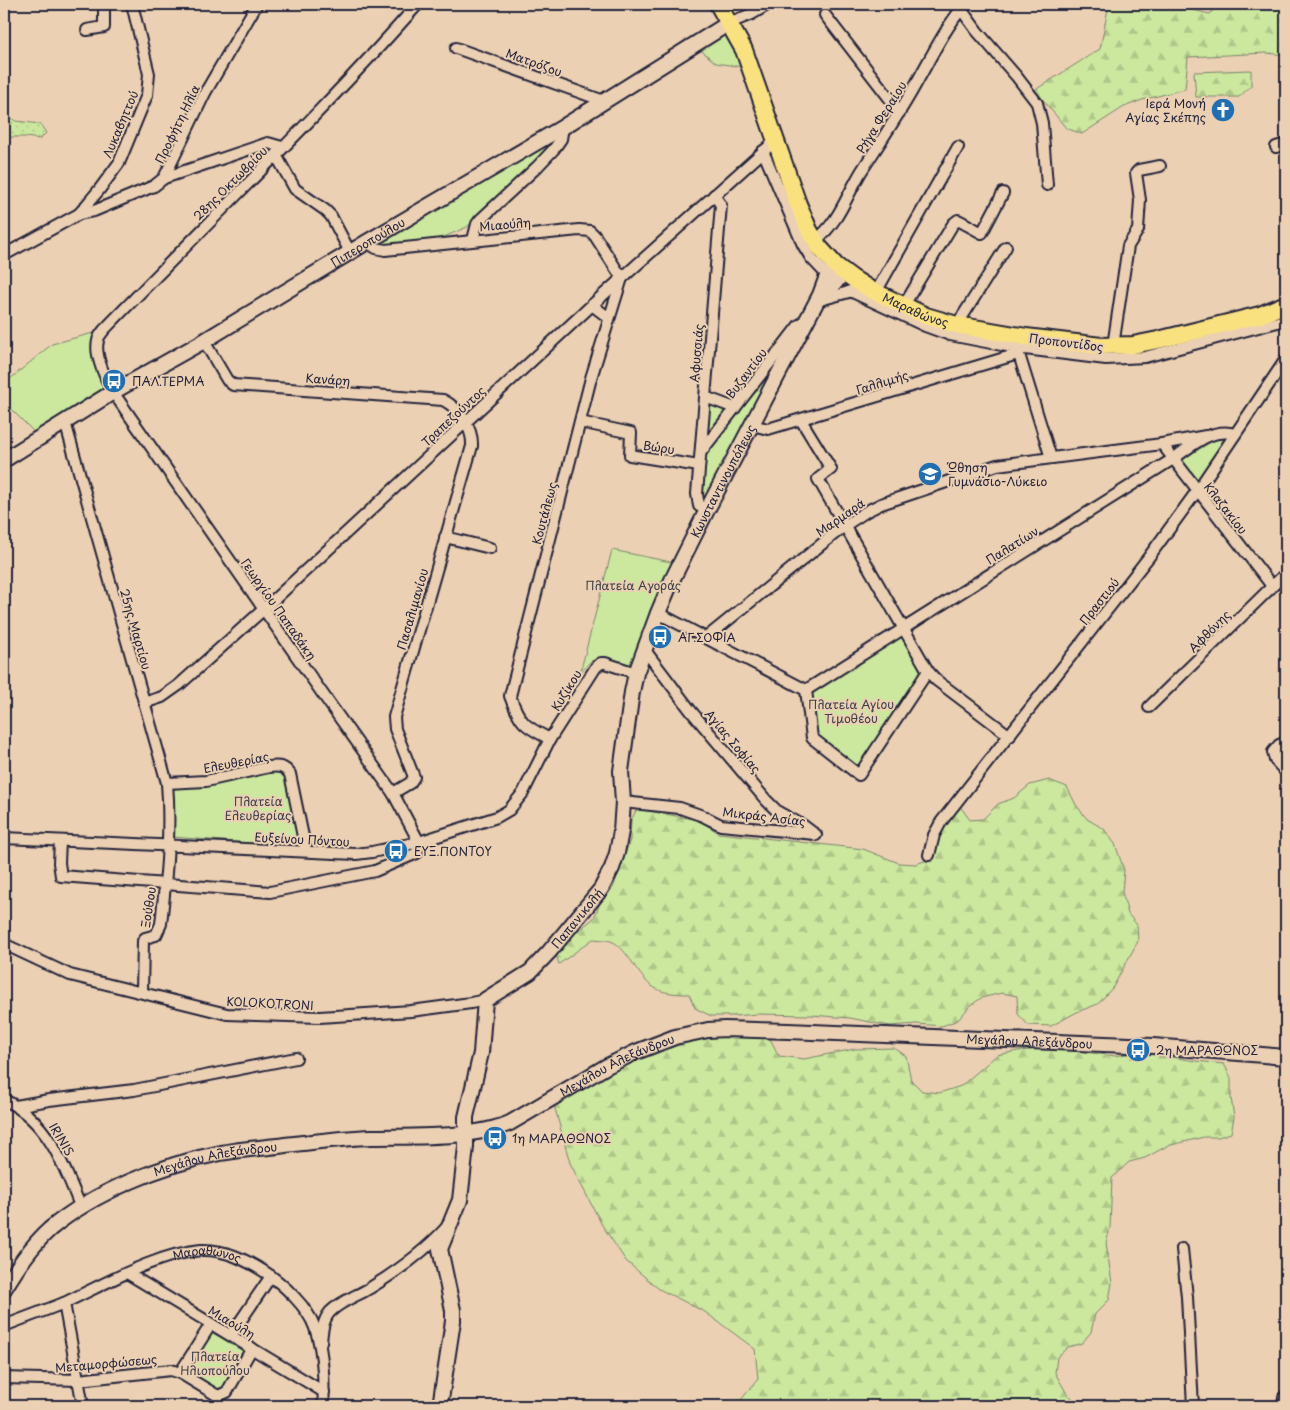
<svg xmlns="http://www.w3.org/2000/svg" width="1290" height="1410" font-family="'Playpen Sans',sans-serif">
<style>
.grass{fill:url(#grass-dots);stroke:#77846c}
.forest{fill:url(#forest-firs);stroke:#77846c}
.park{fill:#cce79e;stroke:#77846c}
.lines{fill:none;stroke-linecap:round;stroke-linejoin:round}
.street-casing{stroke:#22223b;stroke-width:14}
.secondary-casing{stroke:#22223b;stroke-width:18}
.primary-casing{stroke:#22223b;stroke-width:20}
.street{stroke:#ecd0b3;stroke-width:10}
.secondary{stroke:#ecd0b3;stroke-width:14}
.primary{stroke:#fae180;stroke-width:16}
.labels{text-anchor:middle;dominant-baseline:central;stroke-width:4;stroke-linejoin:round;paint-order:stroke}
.street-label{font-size:12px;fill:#22223b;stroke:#ecd0b3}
.poi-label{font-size:12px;fill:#22223b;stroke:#ecd0b3;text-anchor:start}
.park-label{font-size:12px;fill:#3c404a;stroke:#ecd0b3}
</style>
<defs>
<pattern id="grass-dots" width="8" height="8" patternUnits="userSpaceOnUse" patternTransform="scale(1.25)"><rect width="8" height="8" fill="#cce79e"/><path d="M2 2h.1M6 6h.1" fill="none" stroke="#afc689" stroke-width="1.8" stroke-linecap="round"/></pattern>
<pattern id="forest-firs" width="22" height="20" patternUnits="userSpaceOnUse" patternTransform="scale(1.25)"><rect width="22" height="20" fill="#cce79e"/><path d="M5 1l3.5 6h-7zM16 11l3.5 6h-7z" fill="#afc689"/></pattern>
</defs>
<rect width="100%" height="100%" fill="#ecd0b3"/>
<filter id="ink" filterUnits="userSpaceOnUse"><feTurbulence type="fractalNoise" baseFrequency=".02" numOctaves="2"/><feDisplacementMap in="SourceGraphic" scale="10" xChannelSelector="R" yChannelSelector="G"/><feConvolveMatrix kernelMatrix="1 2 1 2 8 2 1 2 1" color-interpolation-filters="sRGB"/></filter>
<g filter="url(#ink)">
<path class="grass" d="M 4,114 L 16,121 L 40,124 L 46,133 L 40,139 L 25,137 L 4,137 Z"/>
<path class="forest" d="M 1109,4 L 1189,4 L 1188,9 L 1210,14 L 1218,4 L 1286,4 L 1286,55 L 1266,53 L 1188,57 L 1185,89 L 1142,100 L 1124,107 L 1082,134 L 1066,128 L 1035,90 L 1100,49 Z
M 1251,70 L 1251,86 L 1239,97 L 1196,97 L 1194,72 Z
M 1049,780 L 1067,787 L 1076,805 L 1087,819 L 1104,829 L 1115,844 L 1124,870 L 1122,892 L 1128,914 L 1137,925 L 1138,941 L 1113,987 L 1098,1004 L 1077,1012 L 1051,1026 L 1028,1025 L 1018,1014 L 1017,996 L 1002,993 L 981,998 L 970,1006 L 958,1020 L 942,1026 L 917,1024 L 890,1026 L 850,1018 L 811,1015 L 757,1014 L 735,1016 L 711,1016 L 695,1008 L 689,994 C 656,994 649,988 632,962 C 627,955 620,945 613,942 C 608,939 599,940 593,939 L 559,964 L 556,955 L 566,941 L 594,918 L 601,901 L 613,888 L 630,840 L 631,820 L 637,809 L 698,820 L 719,833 L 863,849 L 899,863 L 916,864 L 933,858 C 938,831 942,826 959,805 L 970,820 L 983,819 L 998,804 L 1014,798 L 1030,785 Z
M 738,1035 L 769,1037 L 779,1056 L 804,1059 L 855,1049 L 894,1048 L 906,1056 L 911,1080 L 922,1091 L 939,1093 L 961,1086 L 997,1055 L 1018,1051 L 1054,1048 L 1115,1056 L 1139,1052 L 1196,1061 L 1224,1064 L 1231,1078 L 1231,1098 L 1234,1117 L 1231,1133 L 1218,1137 L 1204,1137 L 1167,1146 L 1145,1158 L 1129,1162 L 1112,1178 L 1110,1228 L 1106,1243 L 1112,1283 L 1109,1300 L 1095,1314 L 1091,1332 L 1082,1343 L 1068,1347 L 1057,1357 L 1055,1373 L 1066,1392 L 1080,1406 L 736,1406 L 758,1379 L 755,1349 L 705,1312 L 659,1289 L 626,1261 L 602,1225 L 570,1163 L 554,1105 C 582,1087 610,1068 640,1055 C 671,1042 705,1038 738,1035 Z"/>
<path class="park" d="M 719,34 L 731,39 L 742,67 L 716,63 L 697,47 Z
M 549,143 L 549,148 L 535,165 L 467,227 L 444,237 L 393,245 L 387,245 L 381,242 Z
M 97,332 L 93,338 L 106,389 L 34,432 L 4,402 L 4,384 L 52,344 Z
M 786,347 L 707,497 L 704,497 L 702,493 L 704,454 Z
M 707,400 L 728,409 L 703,441 Z
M 1221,436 L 1220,453 L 1197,487 L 1178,462 Z
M 612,550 L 676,563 L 633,666 L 606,658 L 591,661 L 580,673 Z
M 902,633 L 924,670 L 858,770 L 815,736 L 810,692 Z
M 278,769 L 286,775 L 301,847 L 172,837 L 170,786 Z
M 211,1332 L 245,1352 L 225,1387 L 218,1389 L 186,1371 Z"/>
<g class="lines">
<g class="street-casing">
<g id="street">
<path d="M 958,5 L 977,31 L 1017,77 L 1037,103 L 1042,123 L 1047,185"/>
<path d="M 825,15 L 900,112"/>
<path d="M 729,23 L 752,14 L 769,4"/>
<path d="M 87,30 L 104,27 L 104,4"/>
<path d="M 456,48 L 604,101"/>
<path d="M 1276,147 L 1286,144"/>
<path d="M 763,151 L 803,245 L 811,258 L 828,276"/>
<path d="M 276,155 L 295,189 L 325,210 L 331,216 L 350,252"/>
<path d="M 164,178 L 268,143 L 282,147"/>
<path d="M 79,214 L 99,190 L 119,163 L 147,95 L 149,74 L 132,4"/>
<path d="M 473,240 L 477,224 L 480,220 L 537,167 L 554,149 L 561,139 L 563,127"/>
<path d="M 815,241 C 839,222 846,197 861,172 C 878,145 896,119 912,91 C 929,61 943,31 965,4"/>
<path d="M 367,242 L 376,248 L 385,250 L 579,230 L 590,231 L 595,236 L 622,278 L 591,378 L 510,696 C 520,723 524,726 550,739"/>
<path d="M 4,255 L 79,214 L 94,211 L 154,186 L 164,178 L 205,93 L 257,4"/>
<path d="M 850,291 L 925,326 L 950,335 L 1017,348 L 1106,359 L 1145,357 L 1285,320"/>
<path d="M 876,292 L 958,147"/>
<path d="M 820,300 L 856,290"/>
<path d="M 592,305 L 609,318"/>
<path d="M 904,305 L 953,224 L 958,220 L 960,221 L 982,233 L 1003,193"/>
<path d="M 957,325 L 1006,247"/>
<path d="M 204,341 L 227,380 L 233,385 L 443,400 C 459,408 473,428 472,446 L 394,717 L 395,729 L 414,777 L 410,783 L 393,793"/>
<path d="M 1113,346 L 1128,246 L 1138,230 L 1140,200 L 1136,173 L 1139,170 L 1160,166"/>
<path d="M 1017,348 L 1051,458"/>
<path d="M 705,397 L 735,408"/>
<path d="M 801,420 L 831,469 L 818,479 L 928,671 L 936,680 L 1010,736"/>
<path d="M 65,422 L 167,783 C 171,830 166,878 161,924 L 156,935 L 145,938 L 143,941 L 142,992"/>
<path d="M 580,422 L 631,433 L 630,455 L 699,466"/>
<path d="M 752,425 L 768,429 L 1018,354"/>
<path d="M 1162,444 L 1272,586"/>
<path d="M 701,452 L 799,325"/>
<path d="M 707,510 L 699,506 L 697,494 L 721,205 L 714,195"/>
<path d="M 445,537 L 490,548"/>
<path d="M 658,613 L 806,690"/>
<path d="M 706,638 L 844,526 L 867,511 L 881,504 L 997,465 L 1162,444 L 1206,436"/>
<path d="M 644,649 L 691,711 L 766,800 L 778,812 L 804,826 L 816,835"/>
<path d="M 806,690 L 1173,459 C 1192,446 1211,427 1235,434"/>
<path d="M 806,690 L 812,738 L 859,775 L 928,671"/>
<path d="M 144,703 L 162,697 L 179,685 L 264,609 L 592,305 L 775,141"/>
<path d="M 1149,707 L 1286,573"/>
<path d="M 1286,742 L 1279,745 L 1273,752 L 1275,760 L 1286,772"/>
<path d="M 167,783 L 206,781 L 269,767 C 279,766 284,766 290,774 L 306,851"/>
<path d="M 623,802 L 680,808 L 703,816 L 721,825 L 815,834"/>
<path d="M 4,838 L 356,854 L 372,852 L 419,842 L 497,817 L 509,810 L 523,793 L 550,739 L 596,667 L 601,663 L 605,663 L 636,673"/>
<path d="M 60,841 L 59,863 L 61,876 L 270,892 L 375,871 L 417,853 L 419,842 L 393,793 L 322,693 L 113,392 C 106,380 94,355 98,341 C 98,337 102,333 104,330 C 209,221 318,117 418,4"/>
<path d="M 929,855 L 934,835 L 941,822 L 1148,558 L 1197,491 L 1286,359"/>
<path d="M 4,944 L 70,975 L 227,1014 L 320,1017 L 411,1011 L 471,1003 L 485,1000"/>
<path d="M 4,1100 C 47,1119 64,1165 80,1206"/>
<path d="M 16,1106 L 49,1100 L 134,1090 L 296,1058"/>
<path d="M 1182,1249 L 1187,1297 L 1193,1406"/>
<path d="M 127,1273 L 324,1392"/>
<path d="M 64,1303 L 83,1406"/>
<path id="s1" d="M 4,1326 C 24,1318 44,1311 64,1303 C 105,1284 156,1254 201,1250 C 225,1249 246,1260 265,1272 C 282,1283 308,1307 315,1328 C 320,1342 322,1357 323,1372 C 324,1384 323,1395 324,1406"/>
<path d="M 231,1335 L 271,1276"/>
<path d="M 321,1342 C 322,1331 323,1320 330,1312 C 341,1301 357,1296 370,1288 C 398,1271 424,1252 446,1228"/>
<path d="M 180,1373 L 211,1324"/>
<path d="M 4,1378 L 78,1380 L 171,1370 L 180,1373 L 218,1396"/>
<path d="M 218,1396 L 227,1392 L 252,1348"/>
<path d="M 218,1396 L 219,1406"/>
</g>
</g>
<g class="secondary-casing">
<g id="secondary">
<path d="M 821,295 L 831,288 L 844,272"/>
<path id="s2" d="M 4,460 L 113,392 L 204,341 L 367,242 L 563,127 L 729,23"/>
<path id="s3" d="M 4,1289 C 17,1268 31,1246 50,1229 C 94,1192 164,1164 221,1153 C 242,1149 264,1148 285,1145 C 314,1142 342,1138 371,1137 C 412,1136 473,1139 510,1123 L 607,1066 L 636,1052 L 675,1037 L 708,1030 L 725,1029 L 788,1031 L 1153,1046 L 1286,1057"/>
<path id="s4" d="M 440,1406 L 453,1321 L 453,1310 L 440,1249 L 460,1200 L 466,1147 L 466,1117 L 481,1053 L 485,1000 L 530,972 L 549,952 L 601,889 L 612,868 L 617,853 L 621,831 L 623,802 L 621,771 L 632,692 L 636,673 L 658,613 L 672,580 L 707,510 L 820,295 L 826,279 L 836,266"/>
<path d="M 1285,1406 L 1286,1398"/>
</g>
</g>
<g class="primary-casing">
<g id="primary">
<path id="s5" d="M 718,4 L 744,50 L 798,204 L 809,230 L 819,247 L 836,266 L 852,278 L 871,290 L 926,316 L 957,325 L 1026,337 L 1101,346 L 1133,345 L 1158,340 L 1260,315 L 1286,304"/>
</g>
</g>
<use href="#street" class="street"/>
<use href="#secondary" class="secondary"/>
<use href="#primary" class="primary"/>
</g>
</g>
<defs>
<g id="church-disc" transform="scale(1.25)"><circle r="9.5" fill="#1f6fb2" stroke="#ecd0b3"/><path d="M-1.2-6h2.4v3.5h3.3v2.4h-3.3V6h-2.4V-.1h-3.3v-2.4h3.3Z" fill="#fff"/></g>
<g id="bus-disc" transform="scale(1.25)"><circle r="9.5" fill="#1f6fb2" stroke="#ecd0b3"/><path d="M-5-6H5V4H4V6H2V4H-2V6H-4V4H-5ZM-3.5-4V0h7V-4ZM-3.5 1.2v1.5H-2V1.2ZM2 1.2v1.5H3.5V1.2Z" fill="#fff"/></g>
<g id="school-disc" transform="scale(1.25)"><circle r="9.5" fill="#1f6fb2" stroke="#ecd0b3"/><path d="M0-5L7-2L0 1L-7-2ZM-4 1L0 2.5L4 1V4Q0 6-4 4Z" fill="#fff"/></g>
</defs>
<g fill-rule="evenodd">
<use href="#church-disc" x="1223" y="110"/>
<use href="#bus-disc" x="114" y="381"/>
<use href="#school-disc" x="930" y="474"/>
<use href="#bus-disc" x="660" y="637"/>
<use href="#bus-disc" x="396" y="851"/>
<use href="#bus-disc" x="1138" y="1050"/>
<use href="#bus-disc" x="495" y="1138"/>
</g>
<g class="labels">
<g class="street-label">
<text transform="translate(534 62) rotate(20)">Ματρόζου</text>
<text transform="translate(881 117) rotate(-58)">Ρήγα Φεραίου</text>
<text transform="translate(120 124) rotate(-67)">Λυκαβηττού</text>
<text transform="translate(177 124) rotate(-64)">Προφήτη Ηλία</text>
<text transform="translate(230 183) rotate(-45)">28ης Οκτωβρίου</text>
<text transform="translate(505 224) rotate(-5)">Μιαούλη</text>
<text stroke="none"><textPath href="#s2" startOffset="424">Πιπεροπούλου</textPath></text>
<text stroke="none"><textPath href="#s5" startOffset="381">Μαραθώνος</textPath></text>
<text transform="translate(1066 342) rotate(7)">Προποντίδος</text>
<text transform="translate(696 353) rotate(-85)">Αφυσσιάς</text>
<text transform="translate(746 373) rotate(-53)">Βυζαντίου</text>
<text transform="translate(328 379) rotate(4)">Κανάρη</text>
<text transform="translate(882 382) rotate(-17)">Γαλλιμής</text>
<text transform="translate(453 416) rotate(-43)">Τραπεζούντος</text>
<text transform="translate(659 447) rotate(8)">Βώρυ</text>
<text stroke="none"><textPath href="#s4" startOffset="1009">Κωνσταντινουπόλεως</textPath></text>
<text transform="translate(1226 508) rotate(52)">Κλαζακίου</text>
<text transform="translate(544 513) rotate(-75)">Κουτάλεως</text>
<text transform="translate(840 517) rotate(-35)">Μαρμαρά</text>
<text transform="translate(1012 545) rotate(-32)">Παλατίων</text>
<text transform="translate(1099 601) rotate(-52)">Πραστιού</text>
<text transform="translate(279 609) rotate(55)">Γεωργίου Παπαδάκη</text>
<text transform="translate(412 609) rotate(-74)">Πασαλιμανίου</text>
<text transform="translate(136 629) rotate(74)">25ης Μαρτίου</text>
<text transform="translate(1209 631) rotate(-45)">Αφθόνης</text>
<text transform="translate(566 690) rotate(-58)">Κυζίκου</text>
<text transform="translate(733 741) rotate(50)">Αγίας Σοφίας</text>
<text transform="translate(236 762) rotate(-11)">Ελευθερίας</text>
<text transform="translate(764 816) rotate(7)">Μικράς Ασίας</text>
<text transform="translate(302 839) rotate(3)">Ευξείνου Πόντου</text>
<text transform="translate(148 907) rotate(-81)">Ξούθου</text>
<text stroke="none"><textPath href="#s4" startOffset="539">Παπανικολή</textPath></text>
<text transform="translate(270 1003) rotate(3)">KOLOKOTRONI</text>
<text stroke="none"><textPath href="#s3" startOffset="1098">Μεγάλου Αλεξάνδρου</textPath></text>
<text stroke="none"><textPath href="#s3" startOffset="678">Μεγάλου Αλεξάνδρου</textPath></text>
<text transform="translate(62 1139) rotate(59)">IRINIS</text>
<text stroke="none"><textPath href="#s3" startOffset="258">Μεγάλου Αλεξάνδρου</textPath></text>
<text stroke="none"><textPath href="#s1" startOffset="218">Μαραθώνος</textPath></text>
<text transform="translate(232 1322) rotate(31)">Μιαούλη</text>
<text transform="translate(106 1363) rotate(-5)">Μεταμορφώσεως</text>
</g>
<g class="poi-label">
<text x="1206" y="103" text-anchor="end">Ιερά Μονή<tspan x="1206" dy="14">Αγίας Σκέπης</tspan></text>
<text x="132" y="381">ΠΑΛ.ΤΕΡΜΑ</text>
<text x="948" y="467">Ώθηση<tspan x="948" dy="14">Γυμνάσιο-Λύκειο</tspan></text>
<text x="678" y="637">ΑΓ.ΣΟΦΙΑ</text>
<text x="414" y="851">ΕΥΞ.ΠΟΝΤΟΥ</text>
<text x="1156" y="1050">2η ΜΑΡΑΘΩΝΟΣ</text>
<text x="512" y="1138">1η ΜΑΡΑΘΩΝΟΣ</text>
</g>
<g class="park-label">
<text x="633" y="585">Πλατεία Αγοράς</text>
<text x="851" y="704">Πλατεία Αγίου<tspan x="851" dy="14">Τιμοθέου</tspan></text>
<text x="258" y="801">Πλατεία<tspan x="258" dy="14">Ελευθερίας</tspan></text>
<text x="215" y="1356">Πλατεία<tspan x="215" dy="14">Ηλιοπούλου</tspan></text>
</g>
</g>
<rect width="1290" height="1410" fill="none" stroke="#ecd0b3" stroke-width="20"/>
<rect x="10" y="10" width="1270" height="1390" fill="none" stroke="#22223b" stroke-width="2" filter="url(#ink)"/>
</svg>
